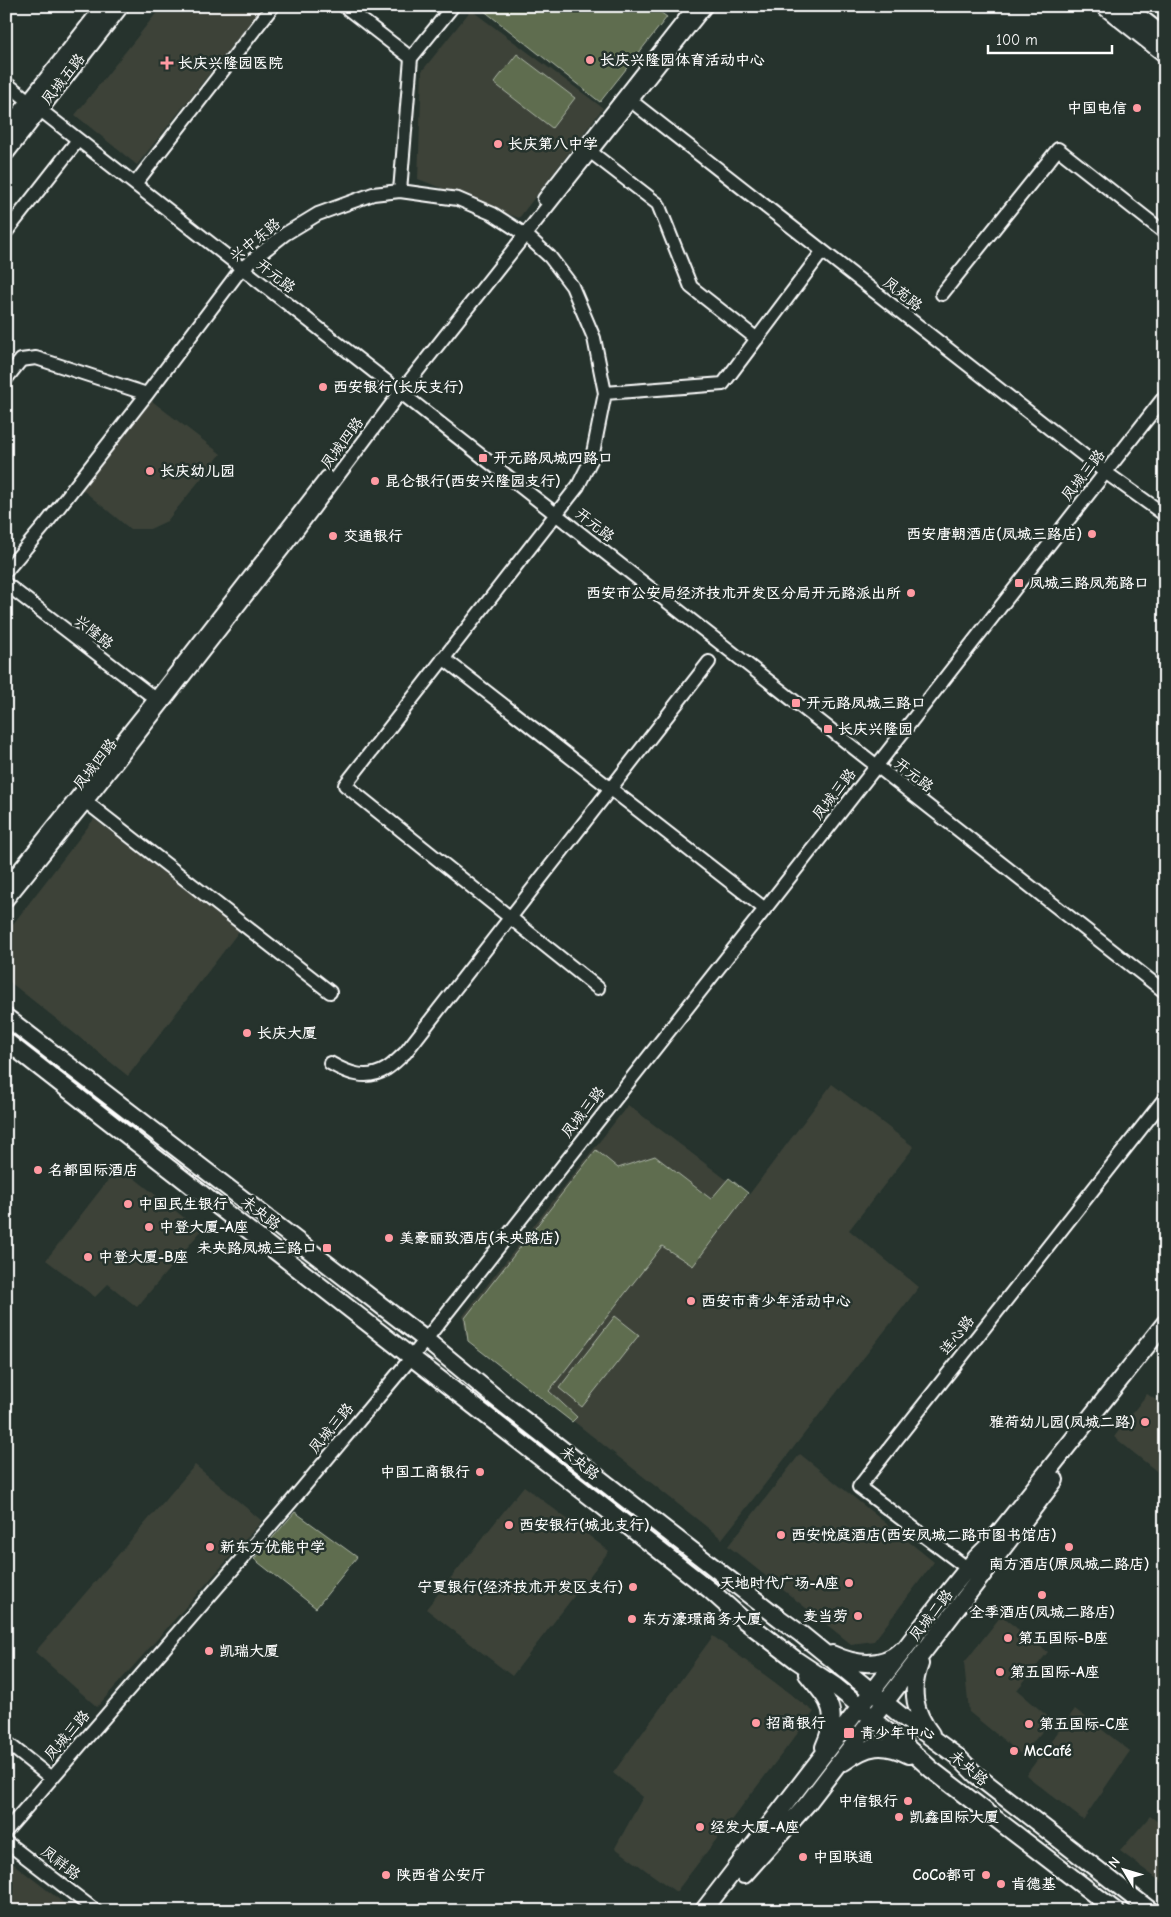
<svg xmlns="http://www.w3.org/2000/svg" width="1171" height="1917" font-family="'Comic Neue','LXGW WenKai TC',sans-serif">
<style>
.built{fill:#3c4239}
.green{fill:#5e6d4f;stroke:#aeb6a7}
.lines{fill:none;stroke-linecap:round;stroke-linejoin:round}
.minor-casing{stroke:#fff;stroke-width:16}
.major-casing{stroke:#fff;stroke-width:20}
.minor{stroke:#26332d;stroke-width:12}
.major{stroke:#26332d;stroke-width:16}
.poi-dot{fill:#ff9aa2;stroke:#26332d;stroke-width:2}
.labels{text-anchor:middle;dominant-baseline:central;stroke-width:5;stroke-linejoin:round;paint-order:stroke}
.poi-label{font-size:15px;font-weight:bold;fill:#fff;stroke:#26332d;text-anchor:start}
.street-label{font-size:15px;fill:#fff;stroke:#26332d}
</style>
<rect width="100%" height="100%" fill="#26332d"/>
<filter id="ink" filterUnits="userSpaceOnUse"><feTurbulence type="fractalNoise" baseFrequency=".02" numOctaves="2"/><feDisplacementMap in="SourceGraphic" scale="10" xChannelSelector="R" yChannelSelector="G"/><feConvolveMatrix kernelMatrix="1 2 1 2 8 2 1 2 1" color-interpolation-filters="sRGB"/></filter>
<g filter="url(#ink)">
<path class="built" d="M 162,6 L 256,6 L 260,10 L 137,165 L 75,115 Z
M 471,10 L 603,108 L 519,218 L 418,179 L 422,71 Z
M 148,398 L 221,454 L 167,521 L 150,529 L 130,529 L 79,487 Z
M 94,819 L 240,930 L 128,1076 L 6,979 L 6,933 Z
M 832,1084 L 914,1147 L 849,1230 L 919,1287 L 722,1539 L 466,1336 L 463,1316 L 628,1105 L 748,1196 Z
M 119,1166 L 201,1231 L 137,1307 L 108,1284 L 95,1297 L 46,1260 Z
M 1147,1394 L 1165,1406 L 1165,1478 L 1114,1437 Z
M 800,1454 L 934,1562 L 874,1641 L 851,1644 L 728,1546 Z
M 195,1465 L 262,1521 L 97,1707 L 35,1652 Z
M 524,1486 L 609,1551 L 512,1676 L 426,1609 Z
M 1001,1616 L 1048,1652 L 1017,1690 L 1052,1720 L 1022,1755 L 969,1712 L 964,1663 Z
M 713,1636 L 814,1712 L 676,1892 L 615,1848 L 643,1797 L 613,1773 Z
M 1075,1709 L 1130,1751 L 1083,1820 L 1026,1775 Z
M 1150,1816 L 1165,1827 L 1165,1885 L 1120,1851 Z
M 6,1858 L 74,1911 L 6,1911 Z"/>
<path class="green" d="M 478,6 L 652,6 L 667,17 L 600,102 Z
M 517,54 L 575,98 L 552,128 L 494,83 Z
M 596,1150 L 618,1168 L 655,1156 L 711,1199 L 729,1178 L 748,1193 L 693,1266 L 662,1246 L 549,1391 L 577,1417 L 572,1422 L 468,1341 L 465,1318 Z
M 615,1316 L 639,1335 L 582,1407 L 559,1388 Z
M 295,1512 L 357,1557 L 316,1608 L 254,1559 Z"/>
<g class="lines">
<g class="minor-casing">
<path id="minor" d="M 344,6 L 411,58
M 6,83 L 1165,992
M 626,97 L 1105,472 L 1165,515
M 592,153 L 658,204 L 691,287 L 757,339
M 135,184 L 273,6
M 400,191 L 458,199 L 493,214 L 527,236 L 550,257 L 572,286 L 594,338 L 605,393 L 592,458 L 578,486 L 345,785 L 598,988
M 544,199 L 695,6
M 6,232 L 78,140
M 942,294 L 1058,149 L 1165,233
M 6,379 L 21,360 L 36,358 L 147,394
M 605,393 L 723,384 L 822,252
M 6,571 L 45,525 L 147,394 L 241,269 L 285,234 L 318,214 L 373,194 L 400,191 L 411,58 L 453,6
M 6,584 L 161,703
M 443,658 L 765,909
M 81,798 L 330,992
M 6,886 L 155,699 L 327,477
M 6,901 L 86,802 L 286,545 L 400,393 L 706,6
M 330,1063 C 347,1073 367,1081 386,1069 C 393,1065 399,1058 405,1053 L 709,662
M 967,1568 L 859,1487 L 1165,1098
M 6,1742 L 51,1778
M 6,1831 L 291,1502 L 412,1357 L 765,909 L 1165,396
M 6,1842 L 96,1911"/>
</g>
<g class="major-casing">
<path id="major" d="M 1104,6 L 1165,54
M 1125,6 L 1165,37
M 6,132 L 105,6
M 6,152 L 120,6
M 6,1017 L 426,1340 L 501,1402 L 779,1618 L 801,1634 L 904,1718 L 958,1757 L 976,1775 L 1151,1911
M 6,1041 L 710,1590 L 740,1617 L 796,1660 L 835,1686 L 861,1707 L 872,1719 L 901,1742 L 932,1770 L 1116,1911
M 832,1654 C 854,1664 880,1669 900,1651
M 920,1664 C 910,1690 914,1712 931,1734
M 807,1674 C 830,1702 840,1711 824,1747
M 844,1762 C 867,1745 883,1742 909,1755
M 744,1875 L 808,1803 L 1055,1480
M 703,1911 L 950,1590 L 976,1558 L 991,1543 L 1165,1323"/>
</g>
<use href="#minor" class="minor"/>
<use href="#major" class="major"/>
</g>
</g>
<g class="poi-dot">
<circle cx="590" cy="60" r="5"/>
<path d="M164.5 55.5h5v5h5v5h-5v5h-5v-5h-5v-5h5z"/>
<circle cx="1137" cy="108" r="5"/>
<circle cx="498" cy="144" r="5"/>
<circle cx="323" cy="387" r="5"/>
<rect x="478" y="453" width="10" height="10" rx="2.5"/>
<circle cx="150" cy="471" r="5"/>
<circle cx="375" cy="481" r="5"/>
<circle cx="1092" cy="534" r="5"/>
<circle cx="333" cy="536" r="5"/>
<rect x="1014" y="578" width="10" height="10" rx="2.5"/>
<circle cx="911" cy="593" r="5"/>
<rect x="791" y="698" width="10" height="10" rx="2.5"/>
<rect x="823" y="724" width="10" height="10" rx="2.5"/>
<circle cx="247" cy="1033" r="5"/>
<circle cx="38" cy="1170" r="5"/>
<circle cx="128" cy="1204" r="5"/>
<circle cx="149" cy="1227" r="5"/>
<circle cx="389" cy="1238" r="5"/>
<rect x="322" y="1243" width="10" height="10" rx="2.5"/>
<circle cx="88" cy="1257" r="5"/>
<circle cx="691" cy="1301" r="5"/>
<circle cx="1145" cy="1422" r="5"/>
<circle cx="480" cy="1472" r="5"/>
<circle cx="509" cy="1525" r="5"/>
<circle cx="781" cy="1535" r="5"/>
<circle cx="210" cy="1547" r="5"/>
<circle cx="1069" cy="1547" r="5"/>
<circle cx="849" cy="1583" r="5"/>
<circle cx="633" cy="1587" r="5"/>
<circle cx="1042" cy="1595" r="5"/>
<circle cx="858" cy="1616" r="5"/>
<circle cx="632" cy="1619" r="5"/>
<circle cx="1008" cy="1638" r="5"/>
<circle cx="209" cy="1651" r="5"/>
<circle cx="1000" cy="1672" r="5"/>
<circle cx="756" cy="1723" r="5"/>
<circle cx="1029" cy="1724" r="5"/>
<rect x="843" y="1727" width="12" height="12" rx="2.5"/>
<circle cx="1014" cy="1751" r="5"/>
<circle cx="908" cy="1801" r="5"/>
<circle cx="899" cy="1817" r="5"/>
<circle cx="700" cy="1827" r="5"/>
<circle cx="803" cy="1857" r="5"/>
<circle cx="386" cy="1875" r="5"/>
<circle cx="986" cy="1875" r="5"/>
<circle cx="1001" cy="1884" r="5"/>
</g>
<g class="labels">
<g class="poi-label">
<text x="600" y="60">长庆兴隆园体育活动中心</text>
<text x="178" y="63">长庆兴隆园医院</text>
<text x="1127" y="108" text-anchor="end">中国电信</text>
<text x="508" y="144">长庆第八中学</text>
<text x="333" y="387">西安银行(长庆支行)</text>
<text x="493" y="458">开元路凤城四路口</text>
<text x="160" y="471">长庆幼儿园</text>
<text x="385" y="481">昆仑银行(西安兴隆园支行)</text>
<text x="1082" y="534" text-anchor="end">西安唐朝酒店(凤城三路店)</text>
<text x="343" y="536">交通银行</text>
<text x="1029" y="583">凤城三路凤苑路口</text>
<text x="901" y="593" text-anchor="end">西安市公安局经济技术开发区分局开元路派出所</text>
<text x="806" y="703">开元路凤城三路口</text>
<text x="838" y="729">长庆兴隆园</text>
<text x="257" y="1033">长庆大厦</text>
<text x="48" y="1170">名都国际酒店</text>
<text x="138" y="1204">中国民生银行</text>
<text x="159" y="1227">中登大厦-A座</text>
<text x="399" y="1238">美豪丽致酒店(未央路店)</text>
<text x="317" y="1248" text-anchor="end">未央路凤城三路口</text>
<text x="98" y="1257">中登大厦-B座</text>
<text x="701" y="1301">西安市青少年活动中心</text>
<text x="1135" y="1422" text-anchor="end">雅荷幼儿园(凤城二路)</text>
<text x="470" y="1472" text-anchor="end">中国工商银行</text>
<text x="519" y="1525">西安银行(城北支行)</text>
<text x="791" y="1535">西安悦庭酒店(西安凤城二路市图书馆店)</text>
<text x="220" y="1547">新东方优能中学</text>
<text x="1069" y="1564" text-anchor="middle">南方酒店(原凤城二路店)</text>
<text x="839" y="1583" text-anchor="end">天地时代广场-A座</text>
<text x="623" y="1587" text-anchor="end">宁夏银行(经济技术开发区支行)</text>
<text x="1042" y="1612" text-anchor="middle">全季酒店(凤城二路店)</text>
<text x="848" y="1616" text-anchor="end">麦当劳</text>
<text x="642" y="1619">东方濠璟商务大厦</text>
<text x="1018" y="1638">第五国际-B座</text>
<text x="219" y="1651">凯瑞大厦</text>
<text x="1010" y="1672">第五国际-A座</text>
<text x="766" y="1723">招商银行</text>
<text x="1039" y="1724">第五国际-C座</text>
<text x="860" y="1733">青少年中心</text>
<text x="1024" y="1751">McCafé</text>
<text x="898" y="1801" text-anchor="end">中信银行</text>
<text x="909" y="1817">凯鑫国际大厦</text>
<text x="710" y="1827">经发大厦-A座</text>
<text x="813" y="1857">中国联通</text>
<text x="396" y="1875">陕西省公安厅</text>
<text x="976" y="1875" text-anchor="end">CoCo都可</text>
<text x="1011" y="1884">肯德基</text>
</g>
<g class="street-label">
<text transform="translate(63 79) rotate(-52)">凤城五路</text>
<text transform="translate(255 240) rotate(-39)">兴中东路</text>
<text transform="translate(276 276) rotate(38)">开元路</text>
<text transform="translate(903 294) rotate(38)">凤苑路</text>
<text transform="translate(342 443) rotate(-53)">凤城四路</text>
<text transform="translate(1083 475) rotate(-52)">凤城三路</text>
<text transform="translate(595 525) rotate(38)">开元路</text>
<text transform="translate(94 632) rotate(38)">兴隆路</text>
<text transform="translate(95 764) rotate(-52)">凤城四路</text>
<text transform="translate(914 775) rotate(38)">开元路</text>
<text transform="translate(834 794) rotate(-52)">凤城三路</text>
<text transform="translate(583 1112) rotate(-52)">凤城三路</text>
<text transform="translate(261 1213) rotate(38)">未央路</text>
<text transform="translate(957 1335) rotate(-52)">连心路</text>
<text transform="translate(331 1428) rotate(-50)">凤城三路</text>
<text transform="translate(580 1463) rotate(38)">未央路</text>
<text transform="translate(931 1615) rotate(-52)">凤城二路</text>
<text transform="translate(67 1735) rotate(-49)">凤城三路</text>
<text transform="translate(969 1768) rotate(41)">未央路</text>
<text transform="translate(61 1863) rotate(38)">凤祥路</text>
</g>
</g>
<rect width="1171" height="1917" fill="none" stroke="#26332d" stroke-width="25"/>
<rect x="12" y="12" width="1146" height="1892" fill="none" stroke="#fff" stroke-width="2" filter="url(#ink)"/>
<g transform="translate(1124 1870) rotate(308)" stroke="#26332d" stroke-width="4" paint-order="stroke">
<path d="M0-4L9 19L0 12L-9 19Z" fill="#ffffff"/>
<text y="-8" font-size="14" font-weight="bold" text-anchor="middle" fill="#ffffff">N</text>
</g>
<path d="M988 45v8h124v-8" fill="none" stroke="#ffffff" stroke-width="2.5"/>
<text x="996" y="45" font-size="15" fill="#ffffff" stroke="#26332d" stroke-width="4" paint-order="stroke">100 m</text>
</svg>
